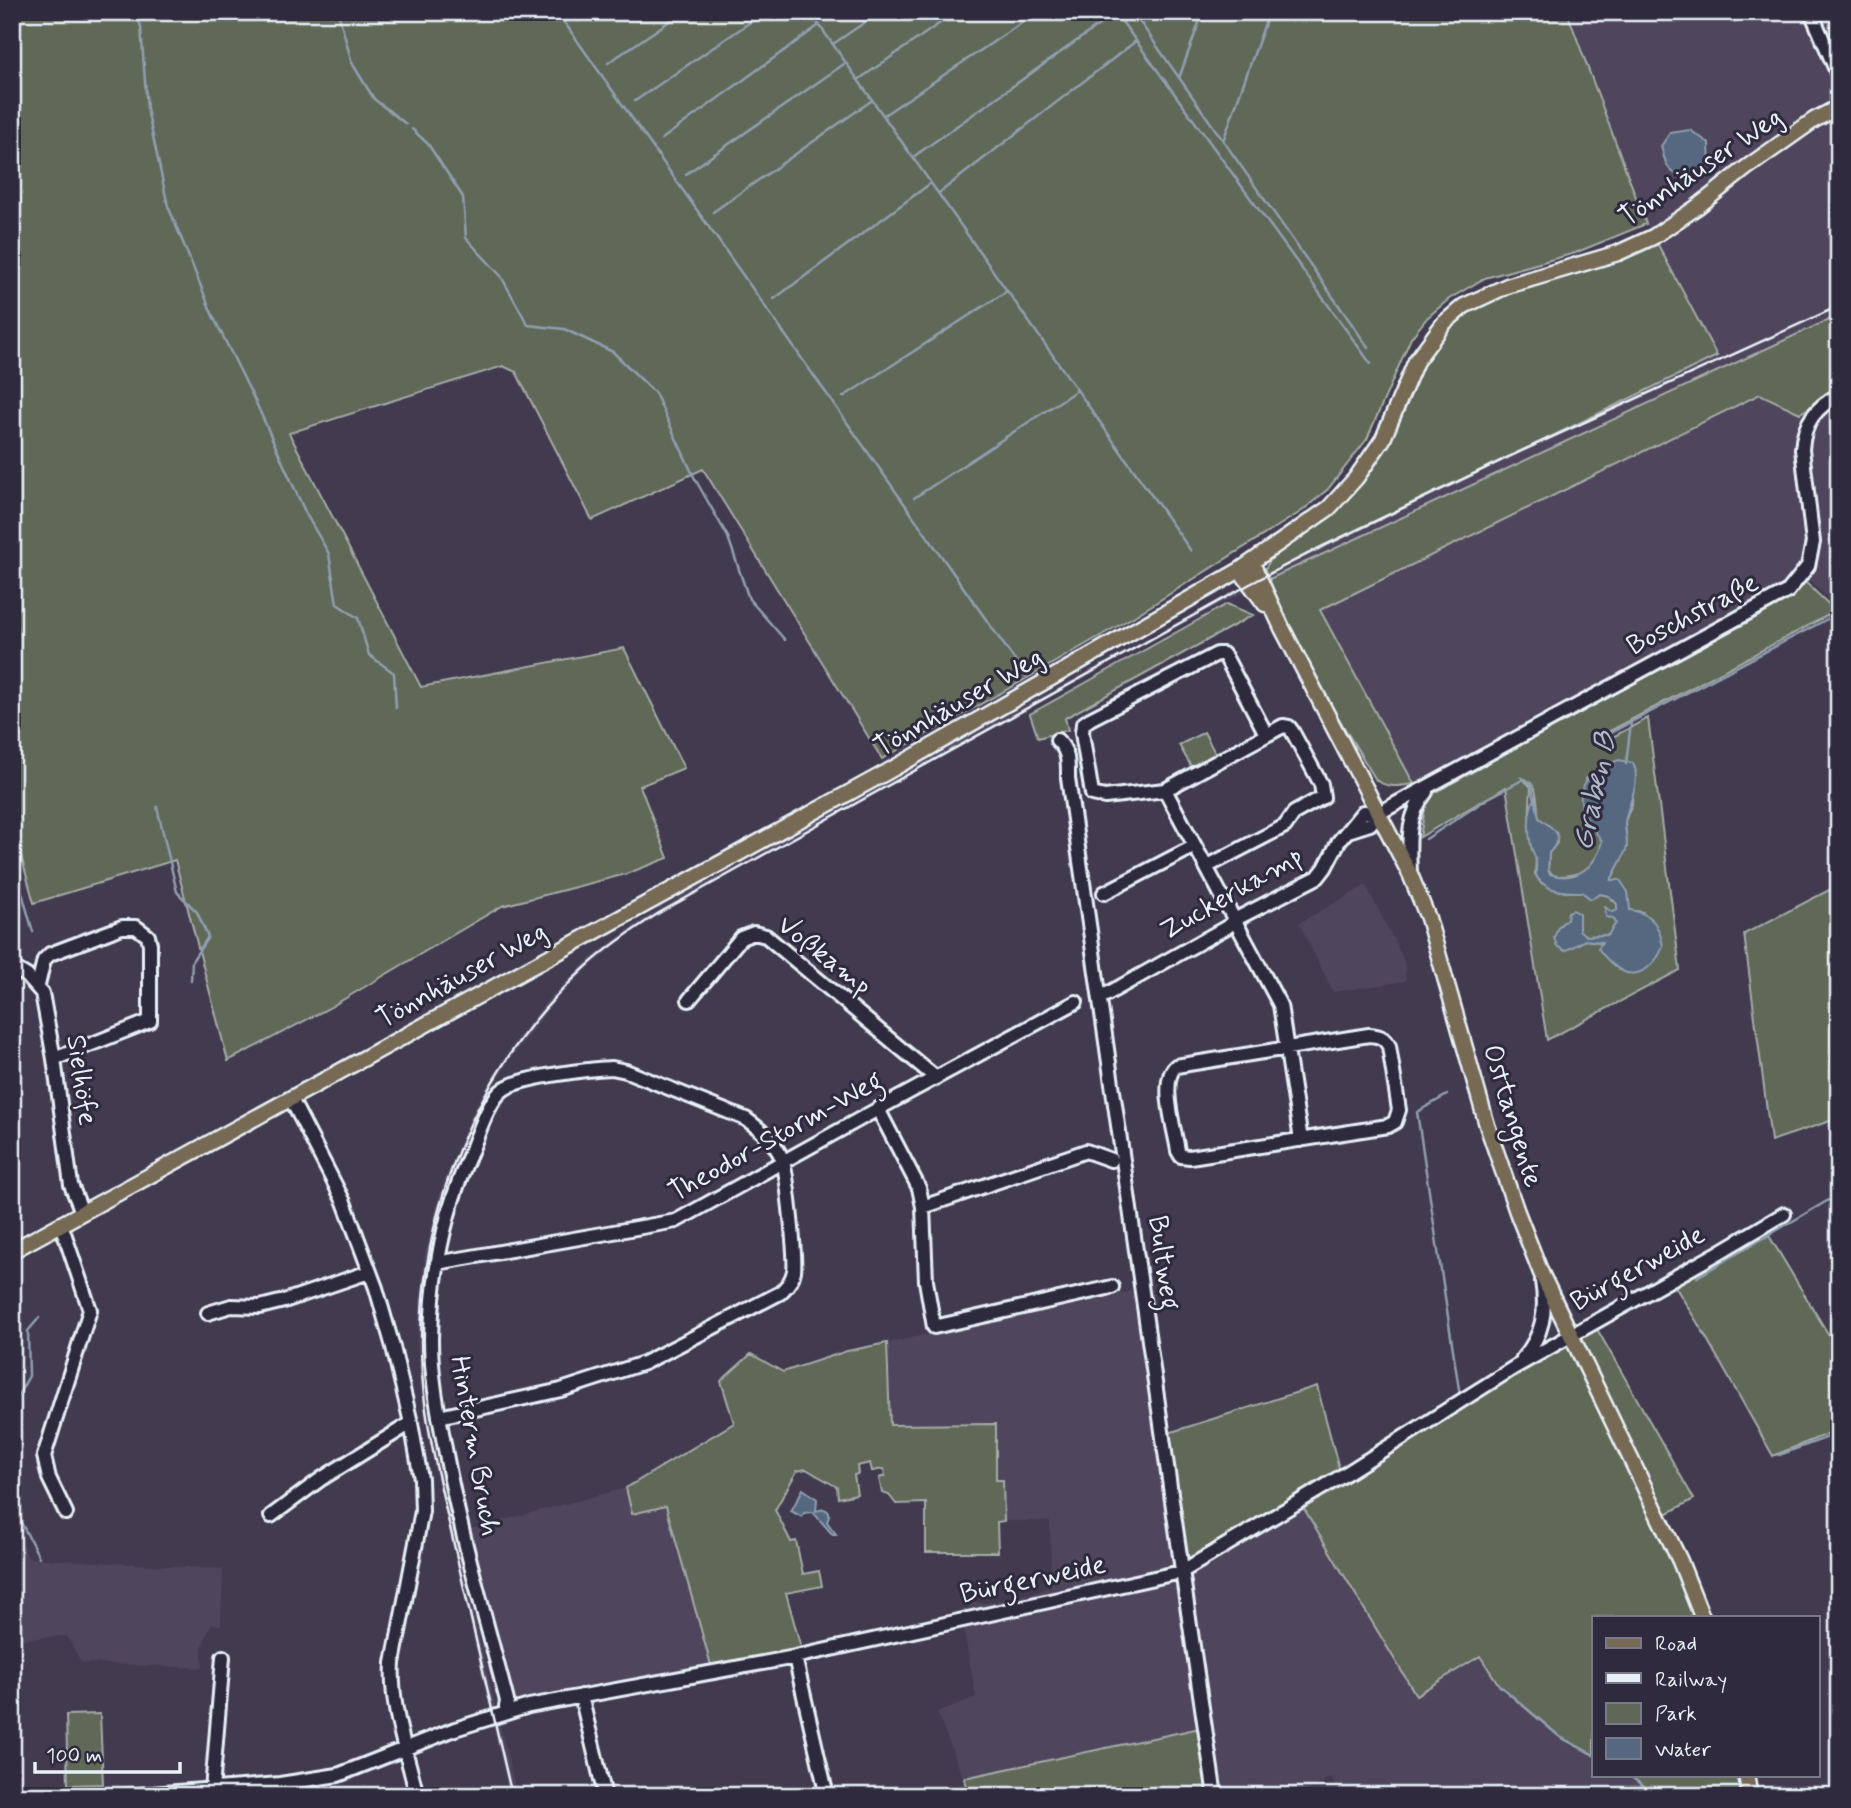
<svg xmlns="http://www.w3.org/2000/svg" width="1851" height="1808" font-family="Mynerve,sans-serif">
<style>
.built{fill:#50455c}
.green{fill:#606759;stroke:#a4aca8;stroke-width:2;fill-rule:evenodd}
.water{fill:#556880;stroke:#909fb0;stroke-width:2}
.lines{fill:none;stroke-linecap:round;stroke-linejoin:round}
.stream{stroke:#909fb0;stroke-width:2.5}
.minor-casing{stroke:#e8f1f8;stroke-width:18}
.major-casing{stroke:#e8f1f8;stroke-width:19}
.minor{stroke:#2f2a3d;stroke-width:12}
.major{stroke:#776a54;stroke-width:14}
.rail{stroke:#e8f1f8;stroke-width:2.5}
.labels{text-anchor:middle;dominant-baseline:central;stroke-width:6;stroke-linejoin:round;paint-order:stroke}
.street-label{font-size:28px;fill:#e8f1f8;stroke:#2f2a3d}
.water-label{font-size:30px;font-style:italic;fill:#adbac8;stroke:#2f2a3d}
</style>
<rect width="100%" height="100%" fill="#423a4f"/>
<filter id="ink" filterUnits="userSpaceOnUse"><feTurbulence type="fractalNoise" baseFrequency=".0143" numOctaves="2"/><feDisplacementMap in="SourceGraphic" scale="14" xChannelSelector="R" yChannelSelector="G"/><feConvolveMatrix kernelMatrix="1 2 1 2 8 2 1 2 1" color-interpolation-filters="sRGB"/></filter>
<g filter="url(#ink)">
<path class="built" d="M 1567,12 L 1839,12 L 1839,315 L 1267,580 L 1142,646 L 668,910 L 630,934 L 590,967 L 555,1001 L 508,1062 L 491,1090 L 451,1179 L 432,1254 L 424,1339 L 426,1384 L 433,1436 L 452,1523 L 517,1796 L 509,1796 L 428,1437 L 420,1385 L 417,1340 L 424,1258 L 440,1192 L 475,1106 L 517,1038 L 551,996 L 586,962 L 638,922 L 751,855 L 1265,574 L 1717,356 L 1646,224 Z
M 1839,391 L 1839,601 L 1834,604 L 1803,574 L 1797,583 L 1428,789 L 1414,784 L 1320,610 L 1760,394 L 1800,413 Z
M 1366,885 L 1400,952 L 1405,964 L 1406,981 L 1333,992 L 1299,923 Z
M 1141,1289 L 1181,1571 L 1300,1502 L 1415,1694 L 1480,1656 L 1499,1685 L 1560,1737 L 1594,1755 L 1594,1775 L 1629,1775 L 1647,1789 L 1651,1796 L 1340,1796 L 1331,1777 L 1299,1796 L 1215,1796 L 1204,1727 L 963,1778 L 937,1712 L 976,1697 L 962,1621 L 968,1619 L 969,1601 L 983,1603 L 998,1601 L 1037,1592 L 1051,1586 L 1050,1521 L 1004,1521 L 1003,1480 L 996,1480 L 890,1425 L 887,1343 Z
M 626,1488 L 632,1514 L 666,1506 L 713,1672 L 510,1711 L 462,1531 Z
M 12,1518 L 28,1558 L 223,1569 L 221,1626 L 212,1623 L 202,1647 L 203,1668 L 81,1663 L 67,1636 L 12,1640 Z"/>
<path class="green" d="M 12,12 L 1567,12 L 1646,224 L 1575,253 L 1485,278 L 1449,299 L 1427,318 L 1411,338 L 1367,439 L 1328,489 L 1302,511 L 1133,617 L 1031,676 L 882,759 L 703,469 L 592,520 L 516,372 L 503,366 L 289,433 L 421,687 L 624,648 L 684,768 L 640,786 L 668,858 L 626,874 L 502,906 L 329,1008 L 228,1061 L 175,860 L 34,903 L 21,856 L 12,858 Z
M 1656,241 L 1717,356 L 1264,576 L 1264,570 L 1272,558 L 1327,518 L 1347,499 L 1430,347 L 1467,310 L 1490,298 Z
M 1839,315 L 1839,391 L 1800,413 L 1760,394 L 1320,610 L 1414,784 C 1400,786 1388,789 1376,780 L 1307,666 L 1267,580 Z
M 1803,580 L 1836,611 L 1593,740 L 1596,746 L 1648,718 L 1680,970 L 1547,1040 L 1506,787 L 1420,837 L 1427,797 L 1791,595 ZM 1608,764 L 1633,789 L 1632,804 L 1625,821 L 1627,847 L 1611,880 L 1629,910 L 1642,912 L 1603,943 L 1586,940 L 1565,950 L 1558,927 L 1567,919 L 1577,924 L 1579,931 L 1586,936 L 1609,935 L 1616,923 L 1612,912 L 1617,910 L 1617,904 L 1609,896 L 1600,894 L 1591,899 L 1582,892 L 1565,892 L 1550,888 L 1540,882 L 1535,874 L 1536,858 L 1531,842 L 1529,823 L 1531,787 L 1522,778 C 1540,783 1536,802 1539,818 C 1548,826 1558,830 1557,843 L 1549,853 L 1548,870 L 1554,876 C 1574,877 1603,869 1602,843 C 1601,827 1590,796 1586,779 Z
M 1227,604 L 1253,615 L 1065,718 L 1068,730 L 1038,738 L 1030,714 Z
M 1204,732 L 1216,755 L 1192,768 L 1179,745 Z
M 1839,885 L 1839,1118 L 1771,1141 L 1744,934 Z
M 1765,1229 L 1839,1352 L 1839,1429 L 1773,1456 L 1703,1332 L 1673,1283 Z
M 1593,1322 L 1694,1499 L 1659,1518 L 1702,1617 L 1594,1617 L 1594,1755 L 1560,1737 L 1499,1685 L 1480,1656 L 1416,1695 L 1300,1502 L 1181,1572 L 1162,1435 L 1317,1386 L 1341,1476 Z
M 887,1343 L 890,1425 L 996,1424 L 996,1480 L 1003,1480 L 1004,1521 L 997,1522 L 998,1552 L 926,1552 L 926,1503 L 896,1504 L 889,1495 L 882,1493 L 879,1478 L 885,1476 L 884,1469 L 872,1471 L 870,1463 L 857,1466 L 858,1474 L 854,1475 L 857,1494 L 838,1498 L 837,1487 L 806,1469 L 797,1471 L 775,1510 L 791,1542 L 796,1541 L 803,1574 L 819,1571 L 822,1586 L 786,1593 L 803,1655 L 713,1672 L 666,1506 L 632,1514 L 626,1488 L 734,1423 L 721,1381 L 751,1354 L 783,1372 L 847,1351 Z
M 100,1714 L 103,1784 L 68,1785 L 66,1715 Z
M 1205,1727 L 1215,1796 L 968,1796 L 964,1778 Z
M 1629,1775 L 1746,1775 L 1750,1796 L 1651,1796 L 1647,1789 Z"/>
<path class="water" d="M 1690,130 L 1709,143 L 1710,166 L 1694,180 C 1670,176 1666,169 1661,146 L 1670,133 Z
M 1619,760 L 1633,763 C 1642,781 1628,804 1625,822 C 1624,831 1629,841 1626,850 C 1622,860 1616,870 1611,880 L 1620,880 L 1628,892 L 1630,910 C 1651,913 1659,924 1663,946 C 1658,961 1642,979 1624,972 C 1615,968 1603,956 1598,948 L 1602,942 L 1585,940 L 1565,951 L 1557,946 L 1554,938 L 1558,927 L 1567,919 L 1568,912 L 1573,910 L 1579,913 L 1579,930 L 1586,936 L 1608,935 L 1616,923 L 1613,918 L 1606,917 L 1605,907 L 1612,912 L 1617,910 L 1617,904 L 1609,896 L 1600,894 L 1591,899 L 1582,892 C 1567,892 1552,892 1541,882 C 1533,876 1537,870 1536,862 C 1536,856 1532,852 1531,846 C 1528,832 1527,811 1535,798 L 1539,818 C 1555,830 1566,834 1549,853 L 1548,870 L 1550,874 C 1576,883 1597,866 1602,841 C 1598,835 1593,829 1589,823 C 1569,790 1588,771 1619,760 Z
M 803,1489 L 817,1499 L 816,1511 L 824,1509 C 832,1512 829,1517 827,1522 L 836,1534 L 832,1534 L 813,1512 L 804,1513 L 802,1517 L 791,1511 Z"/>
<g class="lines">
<path class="stream" d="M 136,12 L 141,27 L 147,109 L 168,206 L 213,316 L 257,405 L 306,514 L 329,554 L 337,604 L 358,618 L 369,655 L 394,673 L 396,708
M 338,12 L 352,63 L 374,99 L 406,124
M 557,12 L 1026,676
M 810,12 L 1191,551
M 1115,12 L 1371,364
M 1133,12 L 1368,347
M 579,21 L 593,12
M 1141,24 L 1145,12
M 833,44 L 880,12
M 608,63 L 683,12
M 1179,78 L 1203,12
M 858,80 L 956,12
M 635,101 L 765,12
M 884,115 L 1038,12
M 412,129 L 428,144 L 463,197 L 466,238 L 501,276 L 528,325 L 564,329 L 613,352 L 655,393 L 695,479 L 728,537 L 749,599 L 785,640
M 662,139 L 818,26
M 1223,141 L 1269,12
M 913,157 L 1116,13
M 686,174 L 844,64
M 939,193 L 1136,41
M 713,212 L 871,101
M 774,299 L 931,183
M 843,397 L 1007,291
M 914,498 L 1077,390
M 1597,740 L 1839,613
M 1626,764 L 1631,722
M 157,807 L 177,892 L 197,912 L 208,937 L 192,961 L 191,981
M 1426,839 L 1487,799 L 1524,779 L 1531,784 L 1535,801
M 12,857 L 33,932
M 1447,1095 L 1417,1112 L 1460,1396
M 1697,1277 L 1839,1194
M 12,1406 L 29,1376 L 28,1331 L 39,1318
M 1779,1455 L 1839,1433
M 12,1505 L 39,1557
M 1499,1685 L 1560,1737 L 1594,1755
M 1629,1775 L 1647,1789 L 1651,1796"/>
<g class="minor-casing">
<path id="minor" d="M 1811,12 L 1839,77
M 1266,734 L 1226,658 L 1223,654 L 1217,654 L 1090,719 L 1083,724 L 1082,733 L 1092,794 L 1105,797 L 1165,790 L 1280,1005 L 1301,1140
M 1057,740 C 1069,751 1068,763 1068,778 C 1116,1118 1165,1457 1215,1796
M 1165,790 L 1283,726 L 1289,727 L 1292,731 L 1321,784 L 1323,797 L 1294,813 L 1285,826 L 1206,867
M 1348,831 L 1370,824 L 1379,813 L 1788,591 L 1808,566 L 1813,542 L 1802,449 C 1804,422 1816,407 1839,395
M 1410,874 C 1409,844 1406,817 1426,792
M 1104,893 L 1195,846
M 12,967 L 27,976 L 42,993 L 54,1059 L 71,1185 L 82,1212
M 38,985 L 44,960 L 50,954 L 122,927 L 136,927 L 148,936 L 150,944 L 150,1021 L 54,1059
M 1100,998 L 1227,927 L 1236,919 L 1318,877 L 1325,868 L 1339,841 L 1363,812 L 1379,813
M 689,1000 L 741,938 L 754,933 L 766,936 L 936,1078
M 1369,1035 C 1379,1036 1384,1037 1389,1046 L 1399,1110 L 1395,1122 L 1388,1126 L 1190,1157 L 1181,1156 L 1178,1151 C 1175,1130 1159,1081 1176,1066 Z
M 291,1099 L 344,1202 L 376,1288 L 393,1347 L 411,1423 L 421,1479 L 422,1511 L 393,1663 C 390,1707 407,1753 417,1796
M 878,1109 L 919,1188 L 923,1207 L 926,1281 L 934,1327 L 1112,1287
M 923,1207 L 1086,1151 L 1111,1160
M 61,1224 L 90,1310 L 44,1456 L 49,1478 L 66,1513
M 437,1263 L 676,1221 L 878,1109 L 1076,1002
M 208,1313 L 231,1306 L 260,1307 L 284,1301 L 369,1272
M 1523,1358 C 1543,1335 1547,1311 1542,1281
M 439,1417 L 561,1390 L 644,1363 L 780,1293 C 787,1286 792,1281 794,1271 C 796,1260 787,1169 782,1159 C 775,1141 761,1130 746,1119 L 626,1071 L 612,1068 C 590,1069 520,1077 504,1089 C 488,1100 478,1136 470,1154 C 444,1212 432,1275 431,1339 C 431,1378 439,1416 446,1454 C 461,1537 486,1619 507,1701 L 506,1707 L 510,1711
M 271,1516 L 321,1479 L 411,1423
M 795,1657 L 827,1796
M 581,1696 L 605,1796
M 212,1790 L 223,1657
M 125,1796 L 280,1784 L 338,1775 L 455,1729 L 529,1706 L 795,1657 L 1181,1572 L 1342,1476 L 1515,1367 L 1718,1253 L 1784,1214"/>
</g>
<g class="major-casing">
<path id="major" d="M 1252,563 L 1282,628 L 1410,874 L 1428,918 L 1487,1125 L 1517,1212 L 1541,1273 L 1680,1561 L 1702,1617
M 1240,570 L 1265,604
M 12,1251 L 887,772 L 1240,570 L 1329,508 L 1356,478 L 1383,439 L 1416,361 L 1444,323 L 1464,306 L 1507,286 L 1618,253 L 1653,237 L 1697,207 L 1746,168 L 1814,120 L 1839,107
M 1746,1775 L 1750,1796"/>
</g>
<use href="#minor" class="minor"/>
<use href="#major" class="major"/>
<path class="rail" d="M 512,1796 C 493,1714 474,1631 455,1549 C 442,1491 426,1432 422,1373 C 413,1221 474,1068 587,966 C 609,946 634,929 659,913 L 1250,584 L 1317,549 L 1517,453 L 1839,306"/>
</g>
</g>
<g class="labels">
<g class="street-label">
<text transform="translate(1701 168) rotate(-34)">Tönnhäuser Weg</text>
<text transform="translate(1693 615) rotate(-28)">Boschstraße</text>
<text transform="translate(959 703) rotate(-30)">Tönnhäuser Weg</text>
<text transform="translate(1232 894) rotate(-30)">Zuckerkamp</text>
<text transform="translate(824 956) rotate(38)">Voßkamp</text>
<text transform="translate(462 976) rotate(-29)">Tönnhäuser Weg</text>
<text transform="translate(81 1080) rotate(82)">Sielhöfe</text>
<text transform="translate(1512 1116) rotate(73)">Osttangente</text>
<text transform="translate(776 1137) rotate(-29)">Theodor-Storm-Weg</text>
<text transform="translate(1163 1263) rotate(82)">Bultweg</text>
<text transform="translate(1638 1269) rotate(-29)">Bürgerweide</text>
<text transform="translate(474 1446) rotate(80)">Hinterm Bruch</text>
<text transform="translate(1033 1580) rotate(-12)">Bürgerweide</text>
</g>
<g class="water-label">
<text transform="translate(1595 792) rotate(-78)">Graben B</text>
</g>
</g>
<rect width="1851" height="1808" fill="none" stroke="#2f2a3d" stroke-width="42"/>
<rect x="21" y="21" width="1809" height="1766" fill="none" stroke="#e8f1f8" stroke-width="2.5" filter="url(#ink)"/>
<rect x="1592" y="1616" width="228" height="161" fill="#2f2a3d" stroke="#797a88" stroke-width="2"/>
<rect x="1606" y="1638" width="35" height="10" fill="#776a54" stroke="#797a88" stroke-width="2"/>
<text x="1655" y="1650" font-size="21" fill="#e8f1f8">Road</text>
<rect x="1606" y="1673" width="35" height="10" fill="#e8f1f8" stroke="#797a88" stroke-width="2"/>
<text x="1655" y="1686" font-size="21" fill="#e8f1f8">Railway</text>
<rect x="1606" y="1703" width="35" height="21" fill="#606759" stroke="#797a88" stroke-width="2"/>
<text x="1655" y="1720" font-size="21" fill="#e8f1f8">Park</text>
<rect x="1606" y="1738" width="35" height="21" fill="#556880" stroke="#797a88" stroke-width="2"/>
<text x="1655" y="1756" font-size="21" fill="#e8f1f8">Water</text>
<path d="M35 1762v10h145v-10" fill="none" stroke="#e8f1f8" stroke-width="3.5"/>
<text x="46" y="1762" font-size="21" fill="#e8f1f8" stroke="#2f2a3d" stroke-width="5" paint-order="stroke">100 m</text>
</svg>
